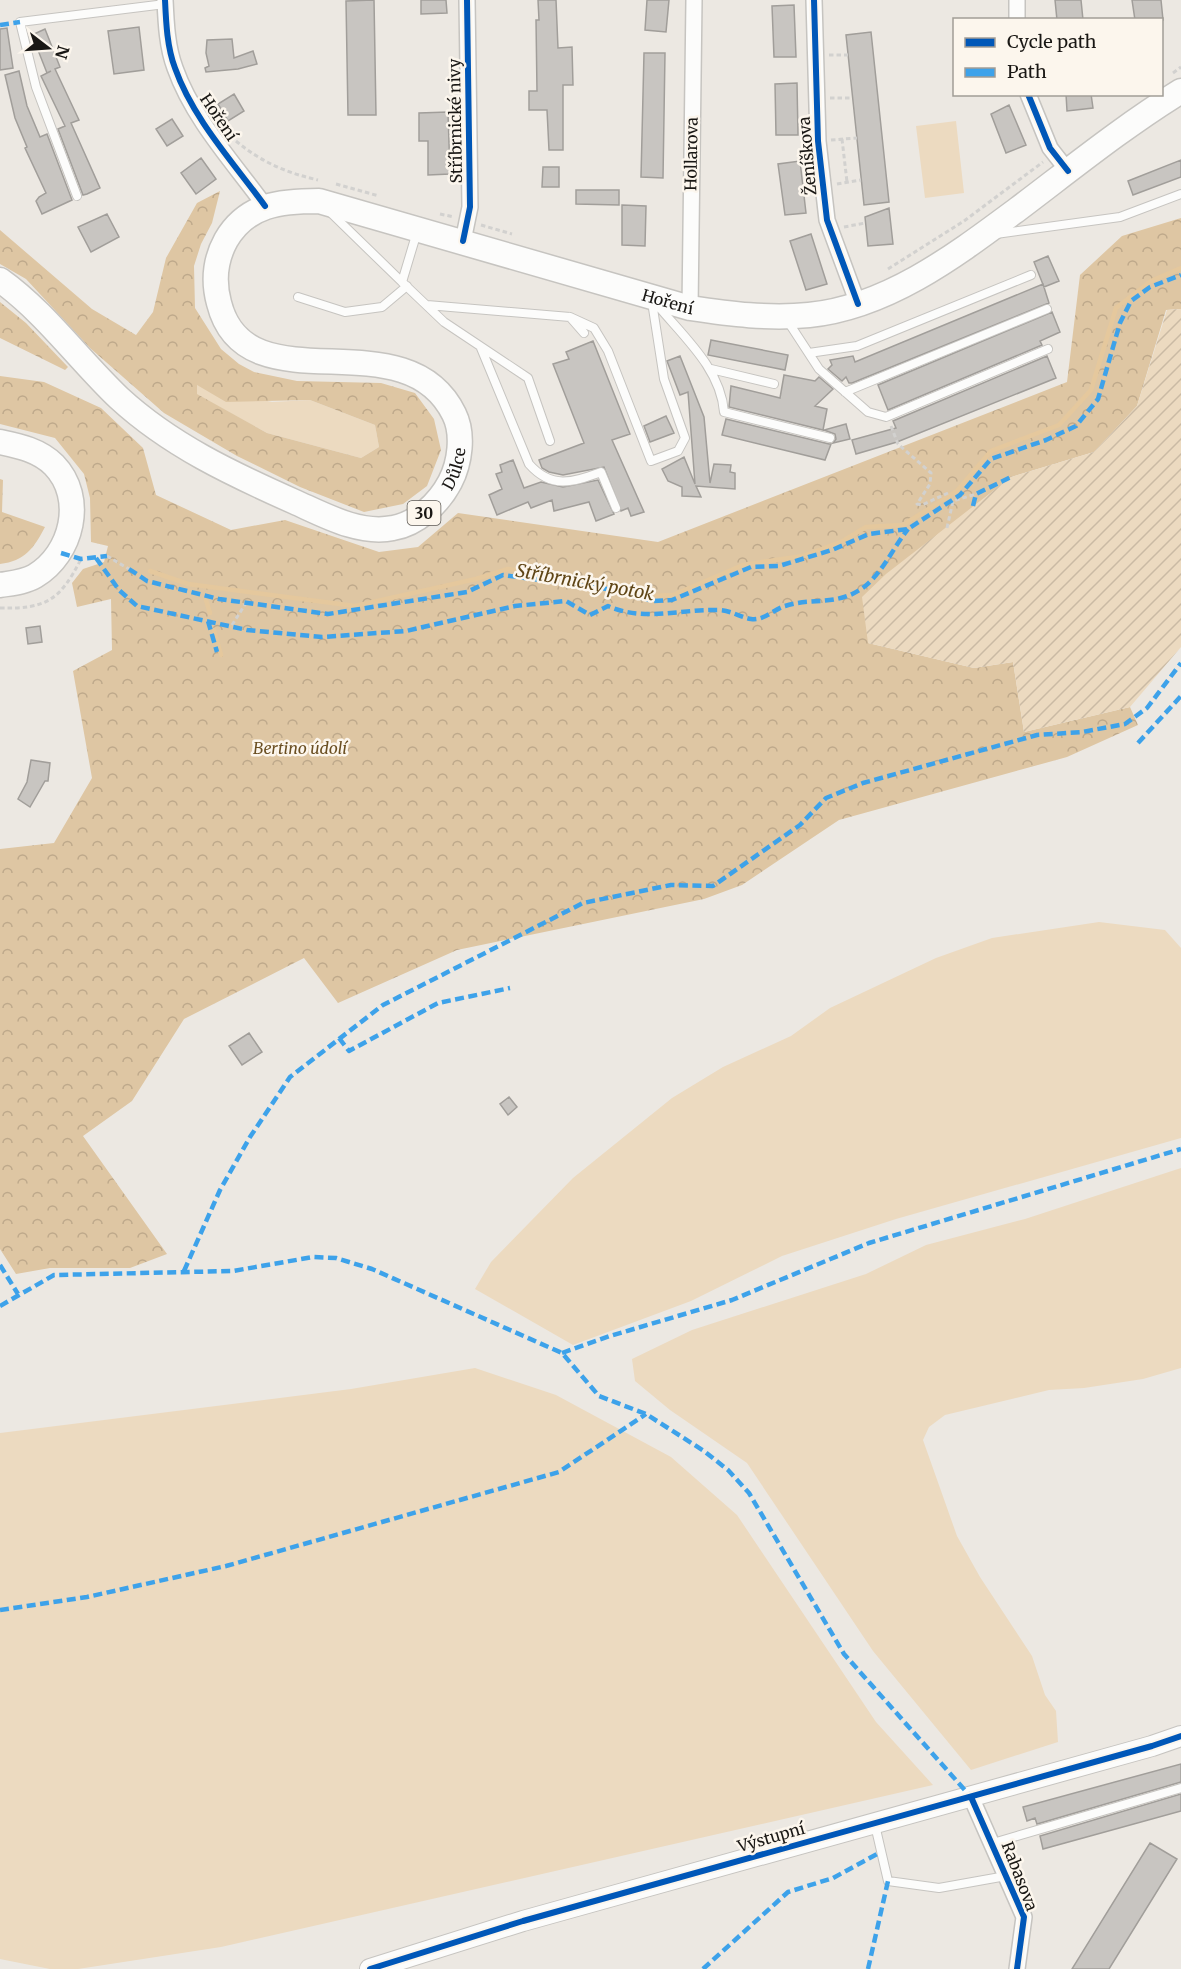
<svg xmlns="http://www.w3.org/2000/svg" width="1181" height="1969" font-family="Merriweather,serif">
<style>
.grass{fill:#ecdac0}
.forest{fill:url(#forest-crowns);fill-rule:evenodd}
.garden{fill:url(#garden-furrows)}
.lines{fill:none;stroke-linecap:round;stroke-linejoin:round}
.stream{stroke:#e5c89d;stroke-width:4.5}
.building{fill:#c8c5c1;stroke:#a19e9a;stroke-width:1.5}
.service-casing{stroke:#c6c4c0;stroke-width:10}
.minor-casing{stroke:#c6c4c0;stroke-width:18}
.tertiary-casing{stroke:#c6c4c0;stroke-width:22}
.primary-casing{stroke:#c6c4c0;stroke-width:27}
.path{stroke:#d2d1cf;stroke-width:3;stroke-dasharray:4.5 3;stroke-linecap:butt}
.service{stroke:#fcfcfb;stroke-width:8}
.minor{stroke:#fcfcfb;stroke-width:15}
.tertiary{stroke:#fcfcfb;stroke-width:20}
.primary{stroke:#fcfcfb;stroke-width:24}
.quiet{stroke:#3da2ea;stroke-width:4.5;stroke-dasharray:9 4.5;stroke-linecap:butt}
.cycleway-casing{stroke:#fcf6ed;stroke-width:10}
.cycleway{stroke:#0057b8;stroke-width:6}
.labels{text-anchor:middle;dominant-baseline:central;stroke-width:5;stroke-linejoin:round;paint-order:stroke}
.shield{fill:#fcf6ed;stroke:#5d5a55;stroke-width:1.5}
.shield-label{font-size:15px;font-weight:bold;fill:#191714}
.street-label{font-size:16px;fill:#191714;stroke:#fcf6ed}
.park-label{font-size:16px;font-style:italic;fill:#6a4e21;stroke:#fcf6ed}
.water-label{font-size:18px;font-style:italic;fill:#5f4516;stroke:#fcf6ed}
</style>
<defs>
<pattern id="forest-crowns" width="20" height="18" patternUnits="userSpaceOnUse" patternTransform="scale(1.5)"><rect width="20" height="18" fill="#dec6a3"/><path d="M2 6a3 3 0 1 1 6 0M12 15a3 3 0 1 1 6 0" fill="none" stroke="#bea98b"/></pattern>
<pattern id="garden-furrows" width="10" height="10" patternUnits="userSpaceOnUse" patternTransform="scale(1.5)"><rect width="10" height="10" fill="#ecdac0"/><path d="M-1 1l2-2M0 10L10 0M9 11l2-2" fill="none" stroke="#cabaa4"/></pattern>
</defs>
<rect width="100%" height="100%" fill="#ece8e2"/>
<path class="grass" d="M 956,121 L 964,193 L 925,198 L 916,126 Z
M 197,385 L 272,402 L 310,400 L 375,425 L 379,447 L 361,458 L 267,433 L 196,394 Z
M 1099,922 L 1165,930 L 1181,948 L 1181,1138 L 896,1219 L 782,1256 L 691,1301 L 573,1345 L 475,1289 L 491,1262 L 573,1178 L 672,1098 L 723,1067 L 791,1036 L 830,1008 L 936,958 L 992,938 Z
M 1181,1168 L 1181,1368 L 1143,1379 L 1084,1388 L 1049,1390 L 945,1415 L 929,1427 L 923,1440 L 957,1536 L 980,1577 L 1032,1656 L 1045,1695 L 1056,1711 L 1058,1742 L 971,1770 L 873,1651 L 747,1463 L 670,1410 L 635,1381 L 632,1359 L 692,1330 L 866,1274 L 926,1245 L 1025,1219 Z
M 475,1368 L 556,1395 L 671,1457 L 737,1515 L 876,1722 L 933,1785 L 221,1947 L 78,1969 L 50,1969 L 0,1959 L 0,1433 L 351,1389 Z"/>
<path class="forest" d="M 220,191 L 212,223 L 201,244 L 194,266 L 195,308 L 221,349 L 239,364 L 254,372 L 297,381 L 381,383 L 415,393 L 434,419 L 441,450 L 427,486 L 403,504 L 364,512 L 300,487 L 237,456 L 164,413 L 90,348 L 26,279 L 0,264 L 0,230 L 92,309 L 136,335 L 153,312 L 166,258 L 197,203 ZM 197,385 L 226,402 L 310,400 L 375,425 L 379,447 L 361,458 L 267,433 L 197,394 Z
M 1181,218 L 1181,309 L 1166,310 L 1137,406 L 1094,452 L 1011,477 L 947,528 L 868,643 L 974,668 L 1013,662 L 1024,732 L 1130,707 L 1138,725 L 1067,757 L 839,820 L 742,885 L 704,899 L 457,950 L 338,1003 L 304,958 L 184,1019 L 132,1101 L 83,1136 L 167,1254 L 130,1268 L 50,1268 L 16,1274 L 0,1249 L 0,849 L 54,843 L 92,778 L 73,671 L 112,650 L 111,599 L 77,607 L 72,583 L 83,569 L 104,562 L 108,546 L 91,542 L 90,498 L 84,474 L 55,438 L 0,424 L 0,376 L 44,382 L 101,408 L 143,448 L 156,495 L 231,530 L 285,520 L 379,552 L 418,547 L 458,513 L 658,542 L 1067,382 L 1080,275 L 1122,236 Z
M 0,302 L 26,323 L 68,367 L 65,370 L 0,338 Z
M 0,479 L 3,480 L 2,512 L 45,527 C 34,548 25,561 0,564 Z"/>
<path class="garden" d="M 1181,309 L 1181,647 L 1130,707 L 1024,732 L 1013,662 L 974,668 L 868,643 L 862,597 L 886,574 L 1011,477 L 1094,452 L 1137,406 L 1167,310 Z"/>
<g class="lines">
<path class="stream" d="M 150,571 L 188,584 L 355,606 L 476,579 L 508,569 L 624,586 L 651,596 L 673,595 L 743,565 L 803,556 L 843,541 L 866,527 L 903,525 L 957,491 L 991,451 L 1059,425 L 1091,390 L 1116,308 L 1151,281 L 1181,268
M 206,600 L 210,613
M 214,630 L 221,655"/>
</g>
<path class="building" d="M 374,0 L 376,115 L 348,115 L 346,1 Z
M 421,0 L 446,0 L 447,13 L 421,14 Z
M 538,0 L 556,0 L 558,48 L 572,47 L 573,85 L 563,85 L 563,150 L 549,150 L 547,110 L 529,110 L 529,91 L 537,91 L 536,20 L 539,20 Z
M 647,0 L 669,0 L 666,32 L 645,30 Z
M 1055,0 L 1081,0 L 1083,20 L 1057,20 Z
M 1132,0 L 1161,0 L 1163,20 L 1135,20 Z
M 794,5 L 796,57 L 774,57 L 772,6 Z
M 139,27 L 144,70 L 114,74 L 108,31 Z
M 7,28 L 13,68 L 0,70 L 0,29 Z
M 45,29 L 60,67 L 55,69 L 79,120 L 71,123 L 100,188 L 87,194 L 83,195 L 58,129 L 65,126 L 41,76 L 51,71 L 47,73 L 32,35 Z
M 871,32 L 889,202 L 864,205 L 846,35 Z
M 232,39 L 234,58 L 253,51 L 257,64 L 238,69 L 206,72 L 205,68 L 209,66 L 206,53 L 207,40 Z
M 644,53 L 665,53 L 663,178 L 641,177 Z
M 19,71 L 27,106 L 40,137 L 47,134 L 72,200 L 42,214 L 36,201 L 39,197 L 46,193 L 25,148 L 27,147 L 15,118 L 5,75 Z
M 797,83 L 798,135 L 776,135 L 775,84 Z
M 234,94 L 244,111 L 228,121 L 218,104 Z
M 1066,94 L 1091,94 L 1093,108 L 1067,111 Z
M 1009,105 L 1026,145 L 1006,153 L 991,114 Z
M 448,112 L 450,174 L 428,175 L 428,141 L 419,141 L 419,113 Z
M 172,119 L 183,136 L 167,146 L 156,129 Z
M 201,158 L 216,179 L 196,194 L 181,173 Z
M 1181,160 L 1181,177 L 1133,195 L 1128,181 Z
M 800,161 L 806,213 L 785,215 L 778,164 Z
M 543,167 L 559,167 L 559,187 L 542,187 Z
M 576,190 L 619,190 L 619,205 L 576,204 Z
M 622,205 L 646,206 L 645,246 L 622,245 Z
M 889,208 L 893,244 L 868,246 L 865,217 Z
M 107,214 L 119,237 L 91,252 L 78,227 Z
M 811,234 L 827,284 L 806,290 L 790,241 Z
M 1048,256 L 1059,281 L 1044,287 L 1034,262 Z
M 1043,284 L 1049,303 L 852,383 L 849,383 L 846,377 L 842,381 L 828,369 L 832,365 L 830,360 L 853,356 L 855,362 Z
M 1052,312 L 1060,332 L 1040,341 L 1042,345 L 888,410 L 878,385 Z
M 711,340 L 788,355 L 785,370 L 708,355 Z
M 593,341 L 630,434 L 612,440 L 644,512 L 631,516 L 628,508 L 621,511 L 604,467 L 563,475 L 549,472 L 542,468 L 539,460 L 584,443 L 553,364 L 569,359 L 566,352 Z
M 680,356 L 704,417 L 710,483 L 714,464 L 731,465 L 730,472 L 735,473 L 735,489 L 696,486 L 701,497 L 682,496 L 682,487 L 668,481 L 662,469 L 684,457 L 695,484 L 688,392 L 680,395 L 667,361 Z
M 1047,356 L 1056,378 L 897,442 L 856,454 L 852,440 L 896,428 L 893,421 Z
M 784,375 L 815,381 L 819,377 L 833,389 L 815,406 L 827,409 L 823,430 L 729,407 L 731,386 L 780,398 Z
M 666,416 L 674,433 L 650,442 L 644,426 Z
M 726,419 L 829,444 L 831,444 L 825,460 L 722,435 Z
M 846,424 L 850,439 L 833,443 L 836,439 L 835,434 L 824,430 Z
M 513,460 L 524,488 L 541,482 L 563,487 L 598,480 L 614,514 L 596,521 L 589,502 L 554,511 L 552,500 L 531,508 L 528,502 L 497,515 L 489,495 L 502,489 L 496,474 L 502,472 L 500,465 Z
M 40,626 L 42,642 L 28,644 L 26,628 Z
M 31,760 L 50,763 L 48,781 L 45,781 L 30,807 L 18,799 L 27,782 Z
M 249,1033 L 262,1052 L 242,1065 L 229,1046 Z
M 509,1097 L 517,1107 L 508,1115 L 500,1104 Z
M 1181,1764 L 1181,1782 L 1037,1824 L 1035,1818 L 1027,1821 L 1023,1807 Z
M 1181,1794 L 1181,1811 L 1043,1849 L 1040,1836 Z
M 1150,1843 L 1177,1859 L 1109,1969 L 1072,1969 Z"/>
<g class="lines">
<g class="service-casing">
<path id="service" d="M 77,196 L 36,87 L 20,22 L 165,4
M 330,212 L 402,282
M 417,232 L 402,282 L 444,322 L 528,378 L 550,441
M 996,234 L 1120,217 L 1181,194
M 298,297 L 345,312 L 382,307 L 407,286
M 427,305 L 570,317 L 584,333
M 659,307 C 685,338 721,370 724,412 L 830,438
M 570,317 L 594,328 L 608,351 L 651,461 L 678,451 L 685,438 L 664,379 L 652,302
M 787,320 L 819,369 L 868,412 L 886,417 L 1048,349
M 481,348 L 529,464 C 552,490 573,482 601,472 L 616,508
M 809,353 L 857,346 L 1031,275
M 711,369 L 774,384
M 845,392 L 1047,309
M 875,1825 L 888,1881 L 939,1888 L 1006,1876
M 993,1843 L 1181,1788"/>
</g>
<g class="minor-casing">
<path id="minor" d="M 165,0 C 166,22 167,47 175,68 C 193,119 233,162 265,206
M 814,0 L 818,141 L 827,220 L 858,304
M 1017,0 L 1017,20
M 1028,94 L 1050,148 L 1068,171
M 463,241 L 470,207 L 467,0
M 690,308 L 694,0
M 971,1797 L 1024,1917 L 1017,1969"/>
</g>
<g class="tertiary-casing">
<path id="tertiary" d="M 370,1969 L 523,1921 L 1152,1746 L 1181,1736"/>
</g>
<g class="primary-casing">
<g id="primary">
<path id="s1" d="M 0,280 C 45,312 79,360 119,398 C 170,445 232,474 295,502 C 324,515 360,535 393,528 C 417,524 439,503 450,482 C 460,463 464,434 454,414 C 405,314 246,411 219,303 C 213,281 215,260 226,240 C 247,204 281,201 319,201 L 690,308 C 730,314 769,319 809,315 C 888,307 956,255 1018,209 C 1071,169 1124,126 1181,91"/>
<path d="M 0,442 C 19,446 39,450 54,465 C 86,498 72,554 35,576 C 25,582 12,583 0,585"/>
</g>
</g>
<path class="path" d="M 829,55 L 848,55
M 1173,73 L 1181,67
M 830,98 L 852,98
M 842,139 L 847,182
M 831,140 L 857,138
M 236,141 C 261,162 287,173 318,180
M 336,184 L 379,196
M 837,184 L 861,180
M 440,214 L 454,217
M 481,225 L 512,234
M 844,227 L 865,223
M 888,269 L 964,221 L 1043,162
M 891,426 L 898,444 L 931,473 L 930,484 L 917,504 L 922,505 L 948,493
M 947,528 L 953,501 L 976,494
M 107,556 L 129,569
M 0,608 C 47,609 60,600 81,559
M 232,625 L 246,603"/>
<use href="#service" class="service"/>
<use href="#minor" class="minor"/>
<use href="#tertiary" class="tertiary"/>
<use href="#primary" class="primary"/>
<path class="quiet" d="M 0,25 L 20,22
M 973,506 L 976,494 L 1011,477
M 61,553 L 81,559 L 107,556
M 96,558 L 119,590 L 137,606 L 247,630 L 322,637 L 406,631 L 515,606 L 566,601 L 590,615 L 608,606 C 643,622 680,609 717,610 C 731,610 739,617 751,619 C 764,621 774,609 785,606 C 812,597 837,607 864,587 C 883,572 893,548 908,529
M 129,569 L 147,581 L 219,599 L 328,614 L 467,592 L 503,575 L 614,590 L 653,601 L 672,600 L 751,567 L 779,566 L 832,550 L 869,534 L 908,529 L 960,495 L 991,459 L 1046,440 L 1076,426 L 1098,399 L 1120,323 L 1131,301 L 1150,287 L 1181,275
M 208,621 L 217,652
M 1138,743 L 1181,696
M 339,1038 L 349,1051 L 438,1003 L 510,988
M 0,1265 L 18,1294
M 184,1271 L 220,1190 L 250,1137 L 290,1077 L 383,1005 L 583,903 L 671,885 L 713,886 L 800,825 L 826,798 L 863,783 L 1037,735 L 1082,732 L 1125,724 L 1147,708 L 1181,663
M 0,1306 L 54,1275 L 233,1271 L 313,1257 L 336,1258 L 372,1269 L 562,1353 L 599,1396 L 646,1414 L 704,1451 L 728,1470 L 749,1493 L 844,1654 L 971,1797
M 562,1353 L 610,1336 L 732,1300 L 869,1243 L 1181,1149
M 0,1610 L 87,1597 L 226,1566 L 559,1472 L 646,1414
M 703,1969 L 788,1892 L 833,1878 L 879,1853
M 868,1969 L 888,1881"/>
<g class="cycleway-casing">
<path id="cycleway" d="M 165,0 C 166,22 167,47 175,68 C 193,119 233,162 265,206
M 814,0 L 818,141 L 827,220 L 858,304
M 1028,94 L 1050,148 L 1068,171
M 463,241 L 470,207 L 467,0
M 971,1797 L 1024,1917 L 1017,1969
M 370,1969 L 523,1921 L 1152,1746 L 1181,1736"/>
</g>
<use href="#cycleway" class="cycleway"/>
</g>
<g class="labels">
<rect class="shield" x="407.5" y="501" width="33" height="24" rx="4.5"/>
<g class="shield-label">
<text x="424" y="513">30</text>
</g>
<g class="street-label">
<text transform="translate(219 117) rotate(56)">Hoření</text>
<text transform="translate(455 121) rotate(-91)">Stříbrnické nivy</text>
<text transform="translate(691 154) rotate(-89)">Hollarova</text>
<text transform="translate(807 156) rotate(-95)">Ženíškova</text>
<text stroke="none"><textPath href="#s1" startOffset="1437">Hoření</textPath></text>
<text stroke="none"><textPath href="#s1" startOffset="566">Důlce</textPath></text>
<text transform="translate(771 1837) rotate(-16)">Výstupní</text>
<text transform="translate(1020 1876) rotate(69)">Rabasova</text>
</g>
<g class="park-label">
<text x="300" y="748">Bertino údolí</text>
</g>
<g class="water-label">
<text transform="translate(585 582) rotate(10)">Stříbrnický potok</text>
</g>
</g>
<rect x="953" y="18" width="210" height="78" fill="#fcf6ed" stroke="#a19d96" stroke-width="1.5"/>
<rect x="965" y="38" width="30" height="9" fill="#0057b8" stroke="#a19d96" stroke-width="1.5"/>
<text x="1007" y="48" font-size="18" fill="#191714">Cycle path</text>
<rect x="965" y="68" width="30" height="9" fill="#3da2ea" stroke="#a19d96" stroke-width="1.5"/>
<text x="1007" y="78" font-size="18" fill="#191714">Path</text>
<g transform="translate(48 48) rotate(107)" stroke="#fcf6ed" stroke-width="4.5" paint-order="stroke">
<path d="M0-4.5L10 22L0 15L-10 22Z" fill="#191714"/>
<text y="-9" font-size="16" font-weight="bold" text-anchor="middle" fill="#191714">N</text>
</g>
</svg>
